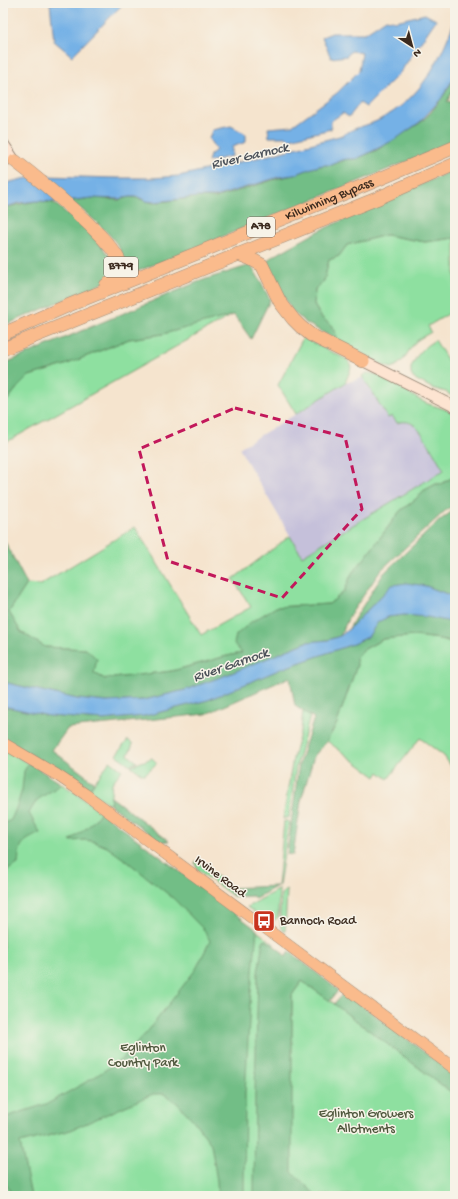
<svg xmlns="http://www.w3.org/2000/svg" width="458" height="1199" font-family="'Gochi Hand',sans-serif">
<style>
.industrial{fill:#c5c0da}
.green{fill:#8ee0a0;stroke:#64855f}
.forest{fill:#72be86;stroke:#567452}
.water{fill:#75b1e6;stroke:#586e82}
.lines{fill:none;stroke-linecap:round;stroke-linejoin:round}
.secondary-casing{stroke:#988776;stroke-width:12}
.primary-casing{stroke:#988776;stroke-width:12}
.highway-casing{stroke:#988776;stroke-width:14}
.secondary{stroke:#fde4d1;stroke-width:10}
.primary{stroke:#fabb8c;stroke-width:11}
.highway{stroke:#fabb8c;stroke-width:13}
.marked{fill:none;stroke:#c2185b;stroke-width:3;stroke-dasharray:8 5;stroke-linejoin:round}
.labels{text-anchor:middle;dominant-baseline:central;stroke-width:3;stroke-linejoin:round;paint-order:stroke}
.shield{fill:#f7f3e8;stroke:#73665b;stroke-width:1}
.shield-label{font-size:12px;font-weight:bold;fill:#3b2a1e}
.street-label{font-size:13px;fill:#3b2a1e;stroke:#f7f3e8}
.poi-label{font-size:13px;fill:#3b2a1e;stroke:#f7f3e8;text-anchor:start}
.park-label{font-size:13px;fill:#50583e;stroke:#f7f3e8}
.water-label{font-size:14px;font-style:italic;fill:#4c525a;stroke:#f7f3e8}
</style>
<rect width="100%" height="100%" fill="#f7f3e8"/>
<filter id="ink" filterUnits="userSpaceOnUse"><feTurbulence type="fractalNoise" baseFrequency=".025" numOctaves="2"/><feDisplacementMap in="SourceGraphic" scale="8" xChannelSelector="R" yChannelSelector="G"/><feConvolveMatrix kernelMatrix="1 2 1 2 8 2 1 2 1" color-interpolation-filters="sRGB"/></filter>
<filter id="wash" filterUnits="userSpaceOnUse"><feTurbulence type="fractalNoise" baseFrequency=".012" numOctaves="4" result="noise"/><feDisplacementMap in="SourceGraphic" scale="16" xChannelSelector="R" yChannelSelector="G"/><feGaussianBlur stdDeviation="0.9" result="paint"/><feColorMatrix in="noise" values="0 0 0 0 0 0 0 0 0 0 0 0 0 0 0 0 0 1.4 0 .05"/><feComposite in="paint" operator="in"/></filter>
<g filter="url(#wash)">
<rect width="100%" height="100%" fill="#f5e4ce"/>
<path class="industrial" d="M 365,377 L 401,397 L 447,469 L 302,556 L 239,448 L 296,414 L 345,383 Z"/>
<path class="green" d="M 386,235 L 425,242 L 455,238 L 455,310 L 428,326 L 431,332 C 425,336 417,339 413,345 C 405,355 405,362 392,368 L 385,366 L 333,338 L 336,335 L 331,325 L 322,318 L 314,305 L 315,289 L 324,281 L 329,260 L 339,256 L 347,245 Z
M 234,314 L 3,444 L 3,406 L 17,388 L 29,376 L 65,365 L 129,339 L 163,334 Z
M 303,338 L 346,359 L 349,362 L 351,367 L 350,371 L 345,383 L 296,414 L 278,385 Z
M 435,340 L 455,372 L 455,398 L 446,392 L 432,388 L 413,378 L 411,374 L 411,367 L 417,356 L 426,346 Z
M 367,373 C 388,373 407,395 426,403 C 430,405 436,406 441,408 C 446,409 450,412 455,414 L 455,476 L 441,484 L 436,484 L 423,491 L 416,499 L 400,511 L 365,558 L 352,573 L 344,592 L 329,604 L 276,607 L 242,653 L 227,656 L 172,671 L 105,679 L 94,673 L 86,649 L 45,647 L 21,632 L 9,612 L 27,584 L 40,585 L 135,527 L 201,635 L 251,607 L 233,579 L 290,536 L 302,556 L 444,470 C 437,459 424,433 415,426 C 410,421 403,421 397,423 L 392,416 L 388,418 L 362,376 Z
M 414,636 L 440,639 L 455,643 L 455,772 L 444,756 L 420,738 L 388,779 L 379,772 L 376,777 L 327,741 L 337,723 L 357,665 L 355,658 L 363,650 L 383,639 Z
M 303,710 L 310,716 L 296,767 L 289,817 L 283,819 L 293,758 L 301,730 Z
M 128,740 L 133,744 L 128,755 L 137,762 L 130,765 L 116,755 Z
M 3,748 L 76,793 L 274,944 L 291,1165 L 292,995 L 302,981 L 320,993 L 455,1095 L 455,1195 L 3,1196 Z
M 152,758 L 157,763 L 145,774 L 142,774 L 131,766 Z
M 110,761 L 122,770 L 112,783 L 110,805 L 89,790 Z
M 284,821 L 289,821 L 279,886 L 278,886 Z
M 196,861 L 224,882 L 234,897 L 198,870 L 195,863 Z
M 279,889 L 278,917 L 270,924 L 247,907 Z
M 287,889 L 285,932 L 281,929 L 280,914 L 281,894 Z"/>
<path class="forest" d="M 455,77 L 455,87 L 447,102 L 455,104 L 455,142 L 126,276 C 124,268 123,259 121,252 C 115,236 85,212 71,201 L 92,198 L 119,200 L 130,197 L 138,198 L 146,201 L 154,203 L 198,197 L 215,198 L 279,178 L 294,175 L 312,168 L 324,165 L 332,165 L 347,159 L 356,159 L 377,150 L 420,123 C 435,110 445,94 455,77 Z
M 455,169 L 455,238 L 425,242 L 386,235 L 347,245 L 339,256 L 329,260 L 324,281 L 315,289 L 314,305 L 321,317 L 331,325 L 337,336 L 333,338 L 306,323 L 292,311 L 266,264 L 270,258 L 319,231 Z
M 37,201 L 54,203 L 90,232 L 118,267 L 108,281 L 3,326 L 3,208 L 21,204 Z
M 251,265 L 261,282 L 270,300 L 251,339 L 234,315 L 163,334 L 129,339 L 65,365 L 29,376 L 17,388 L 3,406 L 3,364 L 200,281 Z
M 455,476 L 455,504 L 445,511 L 381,570 L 350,615 L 340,636 L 327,640 L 307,642 L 229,674 L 185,690 L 144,700 L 107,702 L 77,699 L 3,682 L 3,538 L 27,584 L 9,612 L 21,632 L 45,647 L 86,649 L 97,659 L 94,673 L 105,679 L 172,671 L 227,656 L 242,653 L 234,644 L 236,635 L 251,622 L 276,607 L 329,604 L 344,592 L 352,573 L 365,558 L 400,511 L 416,499 L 423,491 L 436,484 L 441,484 Z
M 455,509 L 455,532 L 450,536 L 455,539 L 455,597 L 426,586 L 382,595 L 348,630 L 355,618 L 384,573 L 439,521 Z
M 404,615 C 421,616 440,617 455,624 L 455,642 L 440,639 L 414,636 L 383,639 L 363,650 L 356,658 L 357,665 L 337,723 L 327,741 L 314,756 L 301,801 L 293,855 L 287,854 L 299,764 L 314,718 L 295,706 L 290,677 L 206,714 L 68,728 L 52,750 L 94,782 L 89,790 L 3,738 L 3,706 L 49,716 L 103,720 L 145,716 L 208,700 L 281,669 L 353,644 L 368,637 L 378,621 L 388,617 Z
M 29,763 L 62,784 L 37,800 L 29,813 L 40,833 C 20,843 20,843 18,864 L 3,873 L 3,824 L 11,820 L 17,806 L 22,790 L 24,771 Z
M 111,797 L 169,841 L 161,842 L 110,805 Z
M 101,812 L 257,930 L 250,1003 L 245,1095 L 244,1196 L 218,1196 L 217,1181 L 211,1144 L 193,1120 L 177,1103 L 164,1094 L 153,1094 L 71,1130 L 20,1143 L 31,1196 L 10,1196 L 9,1187 L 3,1183 L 3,1118 L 49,1103 L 93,1078 L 122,1059 L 148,1031 L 196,969 L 210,941 L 205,931 L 174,899 L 128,862 L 107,847 L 95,842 L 86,840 L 70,841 L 89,826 Z
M 277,886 L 255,899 L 253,896 L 234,897 L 228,888 Z
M 266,940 L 280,950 L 286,957 L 289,951 L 337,989 L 337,992 L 330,1001 L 302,981 L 292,995 L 292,1172 L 317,1196 L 254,1196 L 255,1093 L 258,973 L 263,941 Z
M 347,994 L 455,1075 L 455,1095 L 334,1004 C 338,999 340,995 347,994 Z"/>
<path class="water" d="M 50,3 L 123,3 L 123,4 L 72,56 L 54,41 Z
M 425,14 L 436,20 L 399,74 L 366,107 L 360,103 L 349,117 L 343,113 L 331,121 L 331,129 L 290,139 L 285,137 L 269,137 L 268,128 L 292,126 L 337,93 L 359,71 L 362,53 L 351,51 L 347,56 L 331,58 L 322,37 L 332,33 L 365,33 L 386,19 L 396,21 Z
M 455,19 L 455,76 L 441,99 L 420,122 L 396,139 L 367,154 L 356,159 L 347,159 L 339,161 L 332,165 L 323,165 L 312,168 L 294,175 L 279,177 L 215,197 L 198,197 L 154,202 L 146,201 L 138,197 L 130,197 L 119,199 L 92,198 L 58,202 L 37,201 L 19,203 L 3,208 L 3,186 L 10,182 L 22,179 L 45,176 L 118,178 L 152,178 L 179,176 L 274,154 L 343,135 C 354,127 367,126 379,120 C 421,99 440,61 455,19 Z
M 231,126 L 246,134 L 246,142 L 232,147 L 232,156 L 208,162 L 210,155 L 216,150 L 209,139 L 212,130 Z
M 407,583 L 426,586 L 455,597 L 455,624 L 451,622 L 427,617 L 404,615 L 388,617 L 378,622 L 368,637 L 353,644 L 281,669 L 208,700 L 145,716 L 103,720 L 49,716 L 3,706 L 3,682 L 77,699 L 107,702 L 144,700 L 185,690 L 229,674 L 307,642 L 328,640 L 340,636 L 348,630 L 392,585 Z"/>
</g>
<g filter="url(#ink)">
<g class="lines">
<g class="secondary-casing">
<path id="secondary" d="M 3,143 L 15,161
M 363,361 L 455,407"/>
</g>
<g class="primary-casing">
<path id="primary" d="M 3,743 L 57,775 L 85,794 L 455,1069"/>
</g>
<g class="highway-casing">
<g id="highway">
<path d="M 15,161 C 36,177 116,242 121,265 C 123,276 114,281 106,285"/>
<path d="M 238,254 L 251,259 L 262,265 L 280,302 L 293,319 L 301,327 L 311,335 L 363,361"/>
<path id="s1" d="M 3,334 L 67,306 L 370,183 L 455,147"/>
<path d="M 3,349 L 376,199 L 455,164"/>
</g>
</g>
<use href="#secondary" class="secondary"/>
<use href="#primary" class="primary"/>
<use href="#highway" class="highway"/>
</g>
</g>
<path class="marked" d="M 235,408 L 345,437 L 362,509 L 282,598 L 168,561 L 139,449 Z"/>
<defs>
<g id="bus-square" transform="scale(1.15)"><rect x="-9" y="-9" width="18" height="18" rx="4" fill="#c8321e" stroke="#f7f3e8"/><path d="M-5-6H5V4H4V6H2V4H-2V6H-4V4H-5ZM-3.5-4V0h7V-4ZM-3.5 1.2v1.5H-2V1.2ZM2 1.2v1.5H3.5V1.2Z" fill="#fff"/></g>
</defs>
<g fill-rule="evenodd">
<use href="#bus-square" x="264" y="921"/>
</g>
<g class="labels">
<g class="shield">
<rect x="247" y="217" width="28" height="20" rx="3"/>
<rect x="104" y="257" width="34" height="20" rx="3"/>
</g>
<g class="shield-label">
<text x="261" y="227">A78</text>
<text x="121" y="267">B779</text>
</g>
<g class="street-label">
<text stroke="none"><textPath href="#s1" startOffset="353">Kilwinning Bypass</textPath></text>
<text transform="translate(220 877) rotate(37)">Irvine Road</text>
</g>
<g class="poi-label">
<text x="280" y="921">Bannoch Road</text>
</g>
<g class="park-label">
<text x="143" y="1048">Eglinton<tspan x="143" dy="15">Country Park</tspan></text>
<text x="366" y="1114">Eglinton Growers<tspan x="366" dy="15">Allotments</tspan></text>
</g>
<g class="water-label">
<text transform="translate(250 157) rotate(-13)">River Garnock</text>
<text transform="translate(231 666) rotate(-19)">River Garnock</text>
</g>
</g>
<rect width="458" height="1199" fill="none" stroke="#f7f3e8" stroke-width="16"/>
<g transform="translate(412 46) rotate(144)" stroke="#f7f3e8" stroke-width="3" paint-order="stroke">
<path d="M0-3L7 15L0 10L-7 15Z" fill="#3b2a1e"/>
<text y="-6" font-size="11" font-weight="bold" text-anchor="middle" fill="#3b2a1e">N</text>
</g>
</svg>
